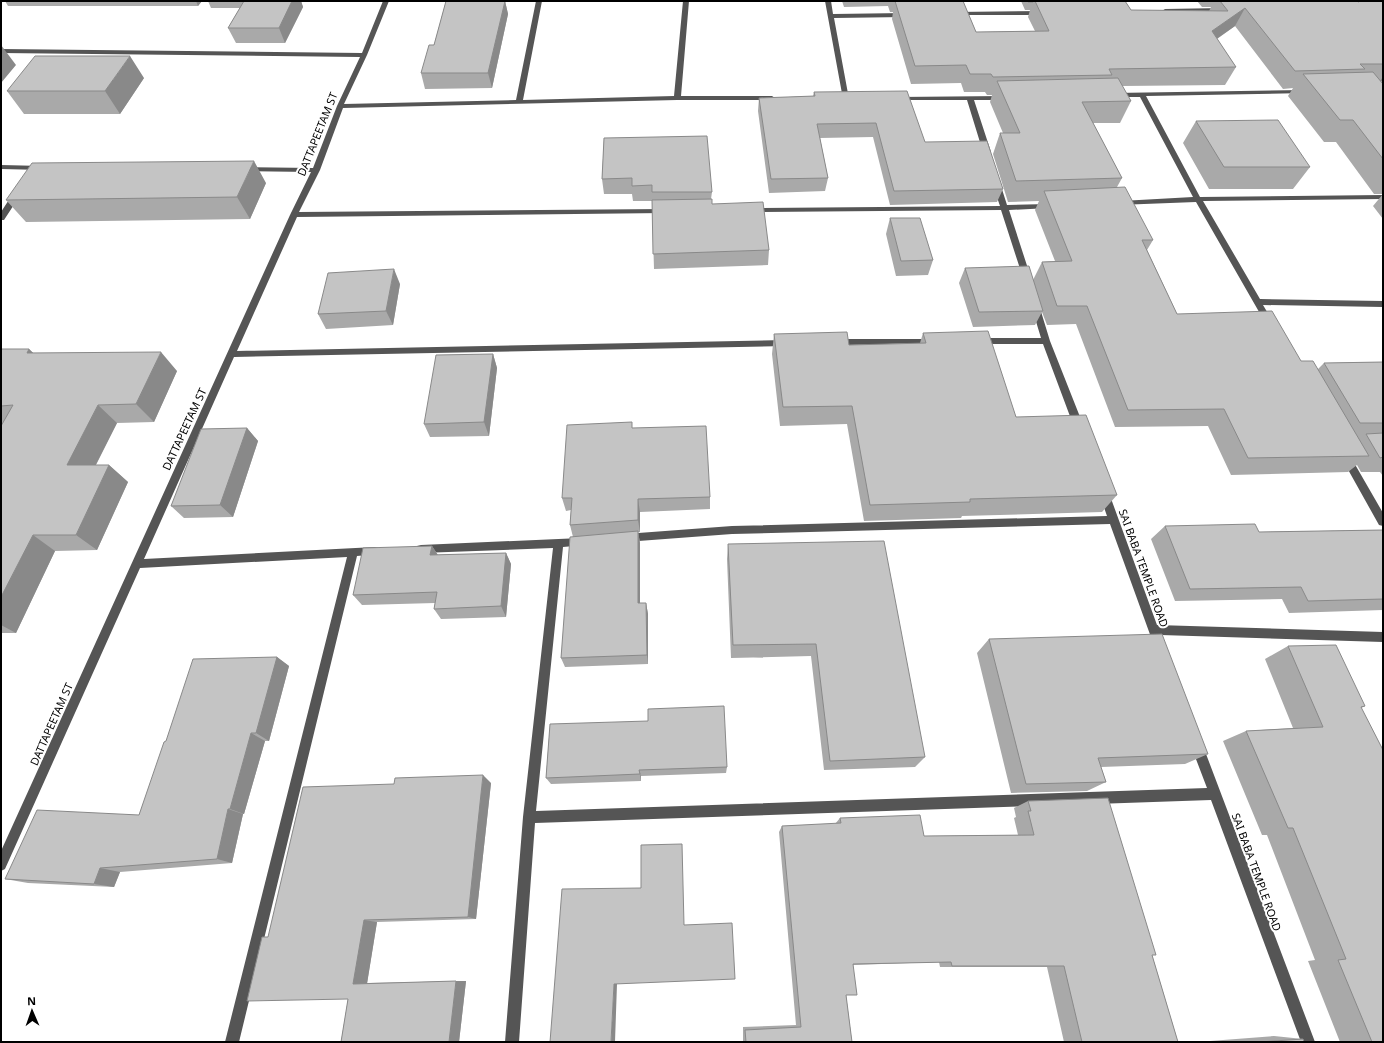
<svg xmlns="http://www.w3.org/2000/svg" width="1384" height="1043" font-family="'Noto Sans',sans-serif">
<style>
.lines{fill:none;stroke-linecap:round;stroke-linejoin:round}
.minor{fill:#555;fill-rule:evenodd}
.wall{fill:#a9a9a9}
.shaded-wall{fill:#898989}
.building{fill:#c4c4c4;stroke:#898989}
.labels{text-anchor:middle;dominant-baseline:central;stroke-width:4;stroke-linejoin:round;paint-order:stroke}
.street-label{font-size:11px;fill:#000;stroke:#fff}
</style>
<rect width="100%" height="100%" fill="#fff"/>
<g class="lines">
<path class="minor" d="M 383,1 L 389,1 L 367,55 L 344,104 L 516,100 L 536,1 L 542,1 L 523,100 L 674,96 L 683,1 L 689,1 L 681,96 L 772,96 L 775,98 L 772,100 L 677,100 L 343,108 L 320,170 L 299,212 L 665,209 L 669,211 L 665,213 L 297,217 L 237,351 L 786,340 L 790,343 L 786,346 L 234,357 L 144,559 L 375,547 L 379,548 L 380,551 L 379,554 L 357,556 L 239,1042 L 225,1042 L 347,557 L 140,568 L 5,869 L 1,871 L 1,851 L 290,215 L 311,172 L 245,171 L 241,169 L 245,167 L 313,168 L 337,106 L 360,57 L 1,53 L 1,49 L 362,53 Z
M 825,1 L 831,1 L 833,14 L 905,13 L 908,15 L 905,17 L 834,18 L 849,99 L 846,101 L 843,99 Z
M 1165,9 L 1223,8 L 1226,10 L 1223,12 L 1163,12 L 1162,11 Z
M 955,12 L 1043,11 L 1046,13 L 1043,15 L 953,15 L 953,13 Z
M 1304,90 L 1307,92 L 1306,93 L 1146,96 L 1200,197 L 1383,195 L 1383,199 L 1203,201 L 1260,299 L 1383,301 L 1383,307 L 1263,305 L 1273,322 L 1269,325 L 1266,324 L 1196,202 L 1118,205 L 1117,203 L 1121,201 L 1193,197 L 1140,97 L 1114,97 L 1111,95 L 1114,93 Z
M 898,97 L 1004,96 L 1007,98 L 1004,100 L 974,100 L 991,152 L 987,154 L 983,152 L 967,100 L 896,100 L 895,99 Z
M 1,165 L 43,166 L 47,168 L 43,170 L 1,169 Z
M 993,181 L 999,181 L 1000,183 L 1007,205 L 1049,204 L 1053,206 L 1049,208 L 1009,210 L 1031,278 L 1030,280 L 1024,280 L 1023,278 L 1001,210 L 751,212 L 747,210 L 751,208 L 1000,206 L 992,183 Z
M 14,192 L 20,192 L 21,194 L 4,220 L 1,220 L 1,212 Z
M 1035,302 L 1039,305 L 1050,341 L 1084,427 L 1082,430 L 1079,431 L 1074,427 L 1043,344 L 978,344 L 974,341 L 978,338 L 1041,338 L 1031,305 Z
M 836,339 L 934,339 L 938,342 L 934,345 L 836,345 L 832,342 Z
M 1346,453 L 1349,454 L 1383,513 L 1383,526 L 1379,525 L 1341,457 L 1343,454 Z
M 1104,489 L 1107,490 L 1109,493 L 1157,625 L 1383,632 L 1383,642 L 1161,635 L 1165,647 L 1164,651 L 1160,652 L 1156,651 L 1110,524 L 732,534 L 625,542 L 621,541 L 620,538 L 621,535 L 625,534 L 732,526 L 1107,516 L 1099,493 L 1101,490 Z
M 581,538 L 585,539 L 586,542 L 585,545 L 563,547 L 536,811 L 1207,788 L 1191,746 L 1193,742 L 1197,740 L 1201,742 L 1203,746 L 1315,1042 L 1301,1042 L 1211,800 L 535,823 L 519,1042 L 505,1042 L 523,817 L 553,548 L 421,553 L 417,552 L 416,549 L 417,546 L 421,545 Z"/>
</g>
<path class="wall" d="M 5,1 L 202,1 L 198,6 L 8,6 Z
M 208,1 L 301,1 L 303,7 L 285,43 L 236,43 L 228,28 L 240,8 L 211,8 Z
M 446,1 L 505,1 L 508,14 L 492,88 L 425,89 L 421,73 L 434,45 Z
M 842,1 L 963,1 L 976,32 L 1035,31 L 1028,17 L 1030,10 L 1025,10 L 1021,1 L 1125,1 L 1131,10 L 1209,11 L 1211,7 L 1202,7 L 1197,1 L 1357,1 L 1358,2 L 1383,1 L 1383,81 L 1381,81 L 1383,84 L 1383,219 L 1373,206 L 1383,194 L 1374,194 L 1336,142 L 1324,142 L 1288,96 L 1293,88 L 1283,89 L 1235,26 L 1217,39 L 1236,67 L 1225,85 L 1122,86 L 1131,101 L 1120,123 L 1093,123 L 1122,178 L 1117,187 L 1153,240 L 1147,250 L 1177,314 L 1301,361 L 1318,369 L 1324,363 L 1383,362 L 1383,476 L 1380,472 L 1361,472 L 1357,465 L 1348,472 L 1231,475 L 1208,426 L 1115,427 L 1076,324 L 1047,325 L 1042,312 L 1035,325 L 973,327 L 959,283 L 965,268 L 1033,280 L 1042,262 L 1055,261 L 1035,210 L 1039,201 L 1008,202 L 993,154 L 1000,133 L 1003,133 L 990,102 L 992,95 L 987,95 L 985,92 L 964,92 L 961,83 L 911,84 L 892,19 L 893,12 L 890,12 L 888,6 L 844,7 Z
M 144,78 L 120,114 L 24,114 L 7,91 Z
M 814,92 L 925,142 L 1003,189 L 997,202 L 890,205 L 873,137 L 820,138 L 828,178 L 825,191 L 769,193 L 758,111 L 759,98 L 813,96 Z
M 1196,121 L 1310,167 L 1293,189 L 1209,189 L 1183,143 Z
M 604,138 L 712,192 L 711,199 L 712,204 L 769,250 L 768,265 L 654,269 L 652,201 L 633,201 L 632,194 L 604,194 L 602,179 Z
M 266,183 L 250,219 L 26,222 L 6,200 Z
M 890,218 L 933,260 L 928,275 L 896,276 L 886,234 Z
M 400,284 L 393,325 L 326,329 L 318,314 Z
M 923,333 L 1016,417 L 1117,495 L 1102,512 L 962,516 L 961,518 L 864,521 L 847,424 L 780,426 L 772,354 L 774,334 L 849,345 L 920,343 Z
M 1,349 L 29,349 L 33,353 L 177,371 L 154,422 L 117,423 L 96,465 L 109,465 L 128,482 L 97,550 L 55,551 L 16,633 L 1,633 L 1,426 L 2,424 L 1,424 Z
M 493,354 L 497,368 L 489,436 L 430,437 L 424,424 Z
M 247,428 L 258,441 L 233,517 L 184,518 L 171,506 Z
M 632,428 L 710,497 L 710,509 L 640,512 L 640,532 L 638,532 L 640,543 L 640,603 L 646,603 L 648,614 L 648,664 L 565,667 L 561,658 L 573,537 L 570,525 L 571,510 L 566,511 L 562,498 Z
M 1165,526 L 1259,532 L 1383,530 L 1383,610 L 1289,613 L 1282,599 L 1175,601 L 1151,539 Z
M 728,544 L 925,757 L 915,767 L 824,770 L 811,656 L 731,658 L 727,559 Z
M 432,546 L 438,555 L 506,553 L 511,564 L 506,617 L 441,619 L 434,609 L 435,603 L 362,605 L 353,595 Z
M 989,639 L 1208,754 L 1185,764 L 1101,767 L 1106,782 L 1087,791 L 1011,793 L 977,653 Z
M 1288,646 L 1365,706 L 1361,708 L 1383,1042 L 1340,1042 L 1308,961 L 1315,960 L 1267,835 L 1262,835 L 1223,741 L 1246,731 L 1293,728 L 1265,659 Z
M 277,657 L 289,666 L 269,741 L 265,741 L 244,814 L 243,814 L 232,863 L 120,872 L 114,887 L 28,883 L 5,879 L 139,815 L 166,741 Z
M 550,724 L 727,767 L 726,773 L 641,776 L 641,781 L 551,784 L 546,778 Z
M 491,783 L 476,919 L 377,922 L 367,983 L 466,981 L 459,1042 L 341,1042 L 348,999 L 268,937 Z
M 1028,801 L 1152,955 L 1178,1042 L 1064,1042 L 1047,967 L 940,967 L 939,962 L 853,965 L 846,995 L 852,1042 L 743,1042 L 743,1027 L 796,1025 L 779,832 L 782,826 L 835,824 L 840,818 L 924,836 L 1018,835 L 1014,818 L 1016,817 L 1014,808 Z
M 1274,1036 L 1303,1039 L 1304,1042 L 1197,1042 Z"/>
<path class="shaded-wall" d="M 196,1 L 202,1 L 198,6 Z
M 292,1 L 301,1 L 303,7 L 285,43 L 279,28 Z
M 505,1 L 508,14 L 492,88 L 488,73 Z
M 1245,8 L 1235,26 L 1202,49 L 1212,31 Z
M 1,45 L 16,65 L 1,83 Z
M 130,56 L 144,78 L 120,114 L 105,91 Z
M 1383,77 L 1383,81 L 1379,82 Z
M 254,161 L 266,183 L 250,219 L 237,197 Z
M 394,269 L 400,284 L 393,325 L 386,311 Z
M 29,349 L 49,368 L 27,353 Z
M 161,352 L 177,371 L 154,422 L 136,404 Z
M 493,354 L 497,368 L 489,436 L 484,422 Z
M 98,405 L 117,423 L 87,482 L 67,465 Z
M 247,428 L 258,441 L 233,517 L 220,505 Z
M 109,465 L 128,482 L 97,550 L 76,535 Z
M 638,499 L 640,512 L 640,532 L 638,520 Z
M 638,531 L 640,543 L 640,614 L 638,603 Z
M 33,535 L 55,551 L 16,633 L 1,625 L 1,597 Z
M 432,546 L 439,557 L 430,555 Z
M 506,553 L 511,564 L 506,617 L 501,606 Z
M 646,603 L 648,614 L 648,664 L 647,655 Z
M 277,657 L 289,666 L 269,741 L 256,733 Z
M 251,733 L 265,741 L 244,814 L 230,809 Z
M 639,770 L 641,776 L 641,781 L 640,774 Z
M 483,775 L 491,783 L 476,919 L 468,917 Z
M 228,809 L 243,814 L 232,863 L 217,859 Z
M 100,868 L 120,872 L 114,887 L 94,884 Z
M 364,920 L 377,922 L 367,984 L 353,984 Z
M 456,981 L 466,981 L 459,1042 L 449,1042 Z
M 614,984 L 617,984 L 615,1042 L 611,1042 Z"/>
<path class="building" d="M 244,1 L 292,1 L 279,28 L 228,28 Z
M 446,1 L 505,1 L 488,73 L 421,73 L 429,45 L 434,45 Z
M 895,1 L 963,1 L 976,32 L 1049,31 L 1035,1 L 1125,1 L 1131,10 L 1228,11 L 1220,1 L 1357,1 L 1358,2 L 1361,1 L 1383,1 L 1383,64 L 1360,64 L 1365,69 L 1295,71 L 1245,8 L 1212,31 L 1236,67 L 1109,69 L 1112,75 L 993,77 L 991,74 L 970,74 L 966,65 L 915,66 Z
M 1027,1 L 1034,1 L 1033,2 L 1028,2 Z
M 35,56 L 130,56 L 105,91 L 7,91 Z
M 1373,72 L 1383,84 L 1383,159 L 1353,120 L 1340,120 L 1303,74 Z
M 1118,78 L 1131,101 L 1082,102 L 1122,178 L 1016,181 L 1000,133 L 1020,133 L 997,81 Z
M 907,91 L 925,142 L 987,141 L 1003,189 L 894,191 L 876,123 L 817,124 L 828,178 L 771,179 L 759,98 L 815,96 L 814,92 Z
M 1278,120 L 1310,167 L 1224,167 L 1196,121 Z
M 707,136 L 712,192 L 652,192 L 652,185 L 632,186 L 632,178 L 602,179 L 604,138 Z
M 254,161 L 237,197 L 6,200 L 32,163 Z
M 1125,187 L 1153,240 L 1142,240 L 1177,314 L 1272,311 L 1301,361 L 1313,361 L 1369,456 L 1248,458 L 1224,409 L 1128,410 L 1087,306 L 1057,306 L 1042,262 L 1072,261 L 1044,191 Z
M 712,199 L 712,204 L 763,202 L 769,250 L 653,254 L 652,200 Z
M 890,218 L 920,218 L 933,260 L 901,261 Z
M 1029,266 L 1043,311 L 979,312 L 965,268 Z
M 394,269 L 386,311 L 318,314 L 328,273 Z
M 988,331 L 1016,417 L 1086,415 L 1117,495 L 970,499 L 970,502 L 870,505 L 852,406 L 783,407 L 774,334 L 847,332 L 849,345 L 926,343 L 923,333 Z
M 1,349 L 29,349 L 27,353 L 161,352 L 136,404 L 98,405 L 67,465 L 109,465 L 76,535 L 33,535 L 1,597 L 1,426 L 13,405 L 1,406 Z
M 493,354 L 484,422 L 424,424 L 436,355 Z
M 1383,362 L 1383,423 L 1360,423 L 1324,363 Z
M 632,422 L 632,428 L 706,426 L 710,497 L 638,499 L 638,520 L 570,525 L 572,498 L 562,498 L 567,425 Z
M 247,428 L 220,505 L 171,506 L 201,429 Z
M 1383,433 L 1383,457 L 1380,458 L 1366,434 Z
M 1255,524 L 1259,532 L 1383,530 L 1383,599 L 1308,601 L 1301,587 L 1190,589 L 1165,526 Z
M 638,531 L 638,603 L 646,603 L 647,655 L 561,658 L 570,537 Z
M 884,541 L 925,757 L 830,761 L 816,644 L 733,645 L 728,544 Z
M 432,546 L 430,555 L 506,553 L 501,606 L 434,609 L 437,592 L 353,595 L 363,548 Z
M 1162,634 L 1208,754 L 1098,758 L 1106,782 L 1026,784 L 989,639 Z
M 1336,645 L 1365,706 L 1361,707 L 1383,750 L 1383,1042 L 1372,1042 L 1338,960 L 1346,959 L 1293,828 L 1288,828 L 1246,731 L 1323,727 L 1288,646 Z
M 277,657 L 256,733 L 251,733 L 230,809 L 228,809 L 217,859 L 100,868 L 94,884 L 5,879 L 37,810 L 139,815 L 164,742 L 166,741 L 193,659 Z
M 724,706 L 727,767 L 639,770 L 640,774 L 546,778 L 550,724 L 648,721 L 648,709 Z
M 483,775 L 468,917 L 364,920 L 353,984 L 456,981 L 449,1042 L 341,1042 L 348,999 L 247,1001 L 262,937 L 268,937 L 303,787 L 394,784 L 395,778 Z
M 1108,798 L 1156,955 L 1152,955 L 1178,1042 L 1082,1042 L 1064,966 L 952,966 L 951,962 L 853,964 L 857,995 L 846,995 L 852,1042 L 746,1042 L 745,1030 L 801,1027 L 782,826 L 841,823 L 840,818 L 920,815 L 924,836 L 1034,835 L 1028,811 L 1031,811 L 1028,801 Z
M 682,844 L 684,925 L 732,923 L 735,979 L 614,984 L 611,1042 L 550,1042 L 562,889 L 641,888 L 641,845 Z
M 1303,1039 L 1304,1042 L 1260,1042 Z"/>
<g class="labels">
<g class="street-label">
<text transform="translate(317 134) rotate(-68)">DATTAPEETAM ST</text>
<text transform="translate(184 429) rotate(-65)">DATTAPEETAM ST</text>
<text transform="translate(1144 568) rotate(70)">SAI BABA TEMPLE ROAD</text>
<text transform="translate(51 724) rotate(-66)">DATTAPEETAM ST</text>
<text transform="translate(1257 872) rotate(70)">SAI BABA TEMPLE ROAD</text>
</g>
</g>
<rect width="1384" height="1043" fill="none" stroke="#000000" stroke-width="4"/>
<g transform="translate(32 1011) rotate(358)" stroke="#ffffff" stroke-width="3" paint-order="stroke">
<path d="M0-3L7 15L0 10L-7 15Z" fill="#000000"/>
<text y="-6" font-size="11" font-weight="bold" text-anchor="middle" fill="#000000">N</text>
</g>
</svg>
